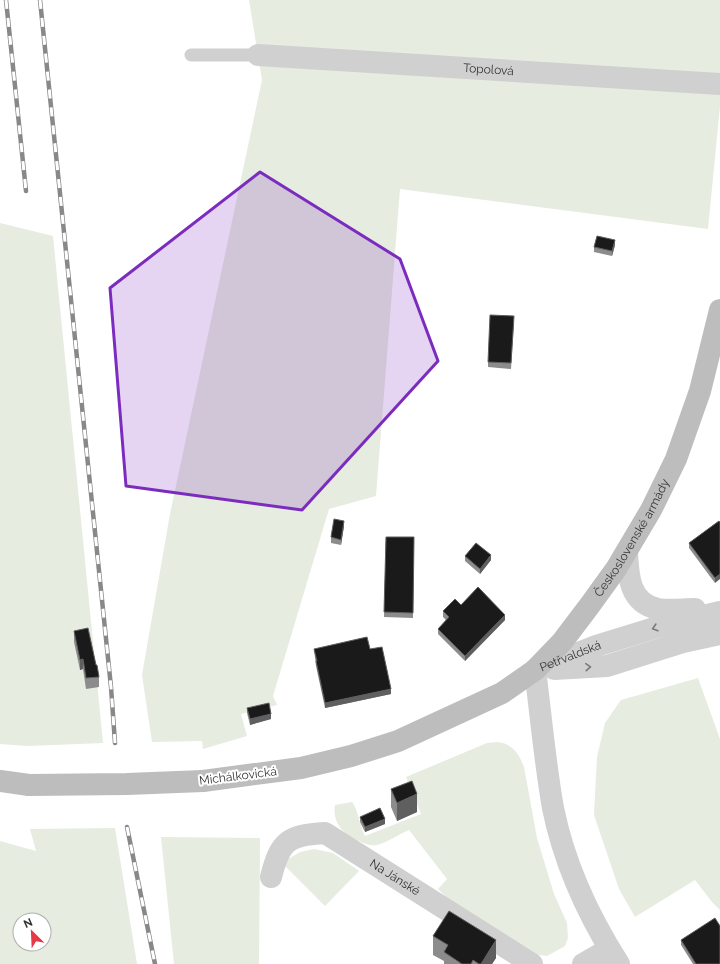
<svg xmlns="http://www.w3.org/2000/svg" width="720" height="964" font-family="Raleway,sans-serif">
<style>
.green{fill:#e6ecdf;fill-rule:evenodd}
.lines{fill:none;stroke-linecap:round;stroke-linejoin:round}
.lane{stroke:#d0d0d0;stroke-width:13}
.street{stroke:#d0d0d0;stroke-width:22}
.secondary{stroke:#bdbdbd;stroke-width:22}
.rail-casing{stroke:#888;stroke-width:4.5}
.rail{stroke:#fff;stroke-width:3;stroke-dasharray:9;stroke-linecap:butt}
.secondary-bridge{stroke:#bdbdbd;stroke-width:22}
.wall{fill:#8c8c8c}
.shaded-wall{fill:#5f5f5f}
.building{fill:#1a1a1a;stroke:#5f5f5f}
.oneway{stroke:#7a7a7a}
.marked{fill:#7b2cbf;fill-opacity:0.2;stroke:#7b2cbf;stroke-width:3;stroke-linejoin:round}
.labels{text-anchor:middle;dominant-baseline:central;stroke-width:4;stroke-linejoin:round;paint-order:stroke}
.street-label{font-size:12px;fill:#333;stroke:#fff}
</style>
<rect width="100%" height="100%" fill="#fff"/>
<path class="green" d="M 249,0 L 720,0 L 720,106 L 708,229 L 400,189 L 376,496 L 329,509 L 273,696 L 277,705 L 241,714 L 247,736 L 203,749 L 202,741 L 152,742 L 142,675 L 170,514 L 262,80 Z
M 0,223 L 53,236 L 103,743 L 28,746 L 0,744 Z
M 698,678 L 720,739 L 720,910 L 712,902 L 695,880 L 635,917 L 619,889 L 594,815 L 597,757 L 605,723 L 621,700 Z
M 498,742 C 512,744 519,753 524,767 L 537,838 L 554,894 L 567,923 L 568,938 L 565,946 L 547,956 L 532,954 L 451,902 L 438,889 L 447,879 L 409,830 C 399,834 388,842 377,845 C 371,846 365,844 359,841 C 344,835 332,823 335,805 L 352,802 C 358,809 360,827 365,836 L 421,814 L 406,777 L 487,743 Z
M 115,828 L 137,964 L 0,964 L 0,841 L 36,851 L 30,829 ZM 20,920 L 44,920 L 44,944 L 20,944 Z
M 161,837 L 260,838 L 259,964 L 174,964 Z
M 314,849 L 333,853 L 359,871 L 325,906 L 282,863 L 300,852 Z"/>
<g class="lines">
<path class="lane" d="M 191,55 L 258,55"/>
<g class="street">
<path id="s1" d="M 258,55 L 720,84"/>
<path d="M 627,552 C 628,575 629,603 658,609 C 669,611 683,609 695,609"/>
<path d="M 554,669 L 607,666 L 683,642 L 720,634"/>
<path d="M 535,670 C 541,716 545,763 553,808 C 564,863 589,917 619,964"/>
<path id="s2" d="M 535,670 L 596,646 L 661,626 L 720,612"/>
<path id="s3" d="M 271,877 C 280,841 288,835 325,833 L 532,964"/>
<path d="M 583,964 L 609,949"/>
</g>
<g class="secondary">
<path d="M 0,781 L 29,785"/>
<path id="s4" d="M 203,781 L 301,768 L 351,756 L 373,749 L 398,741 L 502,693 L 535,670 L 562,642 L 590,605 L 616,569 L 651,510 L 676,459 L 700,391 L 720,310"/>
</g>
<g class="rail-casing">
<path id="rail" d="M 6,0 L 26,191
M 40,0 L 111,687 L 115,743
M 127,827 L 155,964"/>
</g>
<use href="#rail" class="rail"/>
<path class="secondary-bridge" d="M 29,785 L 127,784 L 203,781"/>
</g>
<path class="wall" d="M 615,245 L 612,256 L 594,252 L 594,247 Z
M 514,322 L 511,369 L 488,367 L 488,362 Z
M 719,521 L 715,583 L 706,571 L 689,548 L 689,543 Z
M 344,526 L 341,545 L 331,543 L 331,537 Z
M 386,537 L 414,537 L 413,618 L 384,617 Z
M 465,556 L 491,560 L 480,574 L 465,561 Z
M 461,605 L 505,620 L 465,661 L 438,634 L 438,629 L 446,620 L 443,617 L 443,611 Z
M 74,631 L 99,677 L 99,687 L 86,689 L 83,669 L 80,670 L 74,642 Z
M 314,649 L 370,649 L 391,694 L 325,708 L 316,666 Z
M 247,708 L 271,719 L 250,725 L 247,713 Z
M 391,789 L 417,812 L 397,821 L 391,807 Z
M 360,817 L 385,824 L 365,832 L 360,822 Z
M 433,936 L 496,958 L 492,964 L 444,964 L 444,961 L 433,955 Z
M 681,940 L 720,964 L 693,964 L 681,945 Z"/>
<path class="shaded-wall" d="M 615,240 L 615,245 L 612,256 L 612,251 Z
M 344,521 L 344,526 L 341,545 L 341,540 Z
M 491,555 L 491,560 L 480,574 L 480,569 Z
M 720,574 L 720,579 L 715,583 L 715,578 Z
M 505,615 L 505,620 L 465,661 L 465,656 Z
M 83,659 L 83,669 L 80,670 L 80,660 Z
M 391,689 L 391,694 L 325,708 L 325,703 Z
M 271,714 L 271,719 L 250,725 L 250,719 Z
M 417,794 L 417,812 L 397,821 L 397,803 Z
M 385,819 L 385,824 L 365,832 L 365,827 Z
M 496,940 L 496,958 L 492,964 L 481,964 Z"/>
<path class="building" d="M 597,236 L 615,240 L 612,251 L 594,247 Z
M 490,315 L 514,316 L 511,363 L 488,362 Z
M 334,519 L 344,521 L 341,540 L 331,537 Z
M 719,521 L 720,522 L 720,574 L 715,578 L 706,566 L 689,543 Z
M 386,537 L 414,537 L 413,613 L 384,612 Z
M 476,543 L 491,555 L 480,569 L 465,556 Z
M 478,587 L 505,615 L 465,656 L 438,629 L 449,617 L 443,611 L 455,599 L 461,605 Z
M 88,628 L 96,665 L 97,665 L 99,677 L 86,678 L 83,659 L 80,660 L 74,631 Z
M 367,637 L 370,649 L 382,647 L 391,689 L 325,703 L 316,661 L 317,661 L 314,649 Z
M 269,703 L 271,714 L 250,719 L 247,708 Z
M 412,781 L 417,794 L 397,803 L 391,789 Z
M 380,808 L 385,819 L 365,827 L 360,817 Z
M 449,911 L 496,940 L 481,964 L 479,964 L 473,960 L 471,964 L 462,964 L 444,952 L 448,945 L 433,936 Z
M 715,918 L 720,926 L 720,964 L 696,964 L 681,940 Z"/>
<defs><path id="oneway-chevron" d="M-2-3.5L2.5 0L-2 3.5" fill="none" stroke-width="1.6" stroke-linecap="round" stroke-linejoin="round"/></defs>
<g class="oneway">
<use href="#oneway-chevron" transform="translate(655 628) rotate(163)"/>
<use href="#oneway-chevron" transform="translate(588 667) rotate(-4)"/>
</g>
<path class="marked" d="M 260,172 L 400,259 L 438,361 L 302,510 L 126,486 L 110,288 Z"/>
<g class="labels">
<g class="street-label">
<text stroke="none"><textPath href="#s1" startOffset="231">Topolová</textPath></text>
<text stroke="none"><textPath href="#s4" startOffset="519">Československé armády</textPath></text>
<text stroke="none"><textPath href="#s2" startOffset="38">Petřvaldská</textPath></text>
<text transform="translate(238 776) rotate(-7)">Michálkovická</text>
<text stroke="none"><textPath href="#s3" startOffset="161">Na Jánské</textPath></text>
</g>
</g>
<g transform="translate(32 932) rotate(336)"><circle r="19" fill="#ffffff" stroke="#adadad"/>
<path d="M0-3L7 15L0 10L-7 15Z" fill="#e63946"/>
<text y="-6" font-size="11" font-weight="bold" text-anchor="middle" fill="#333333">N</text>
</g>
</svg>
